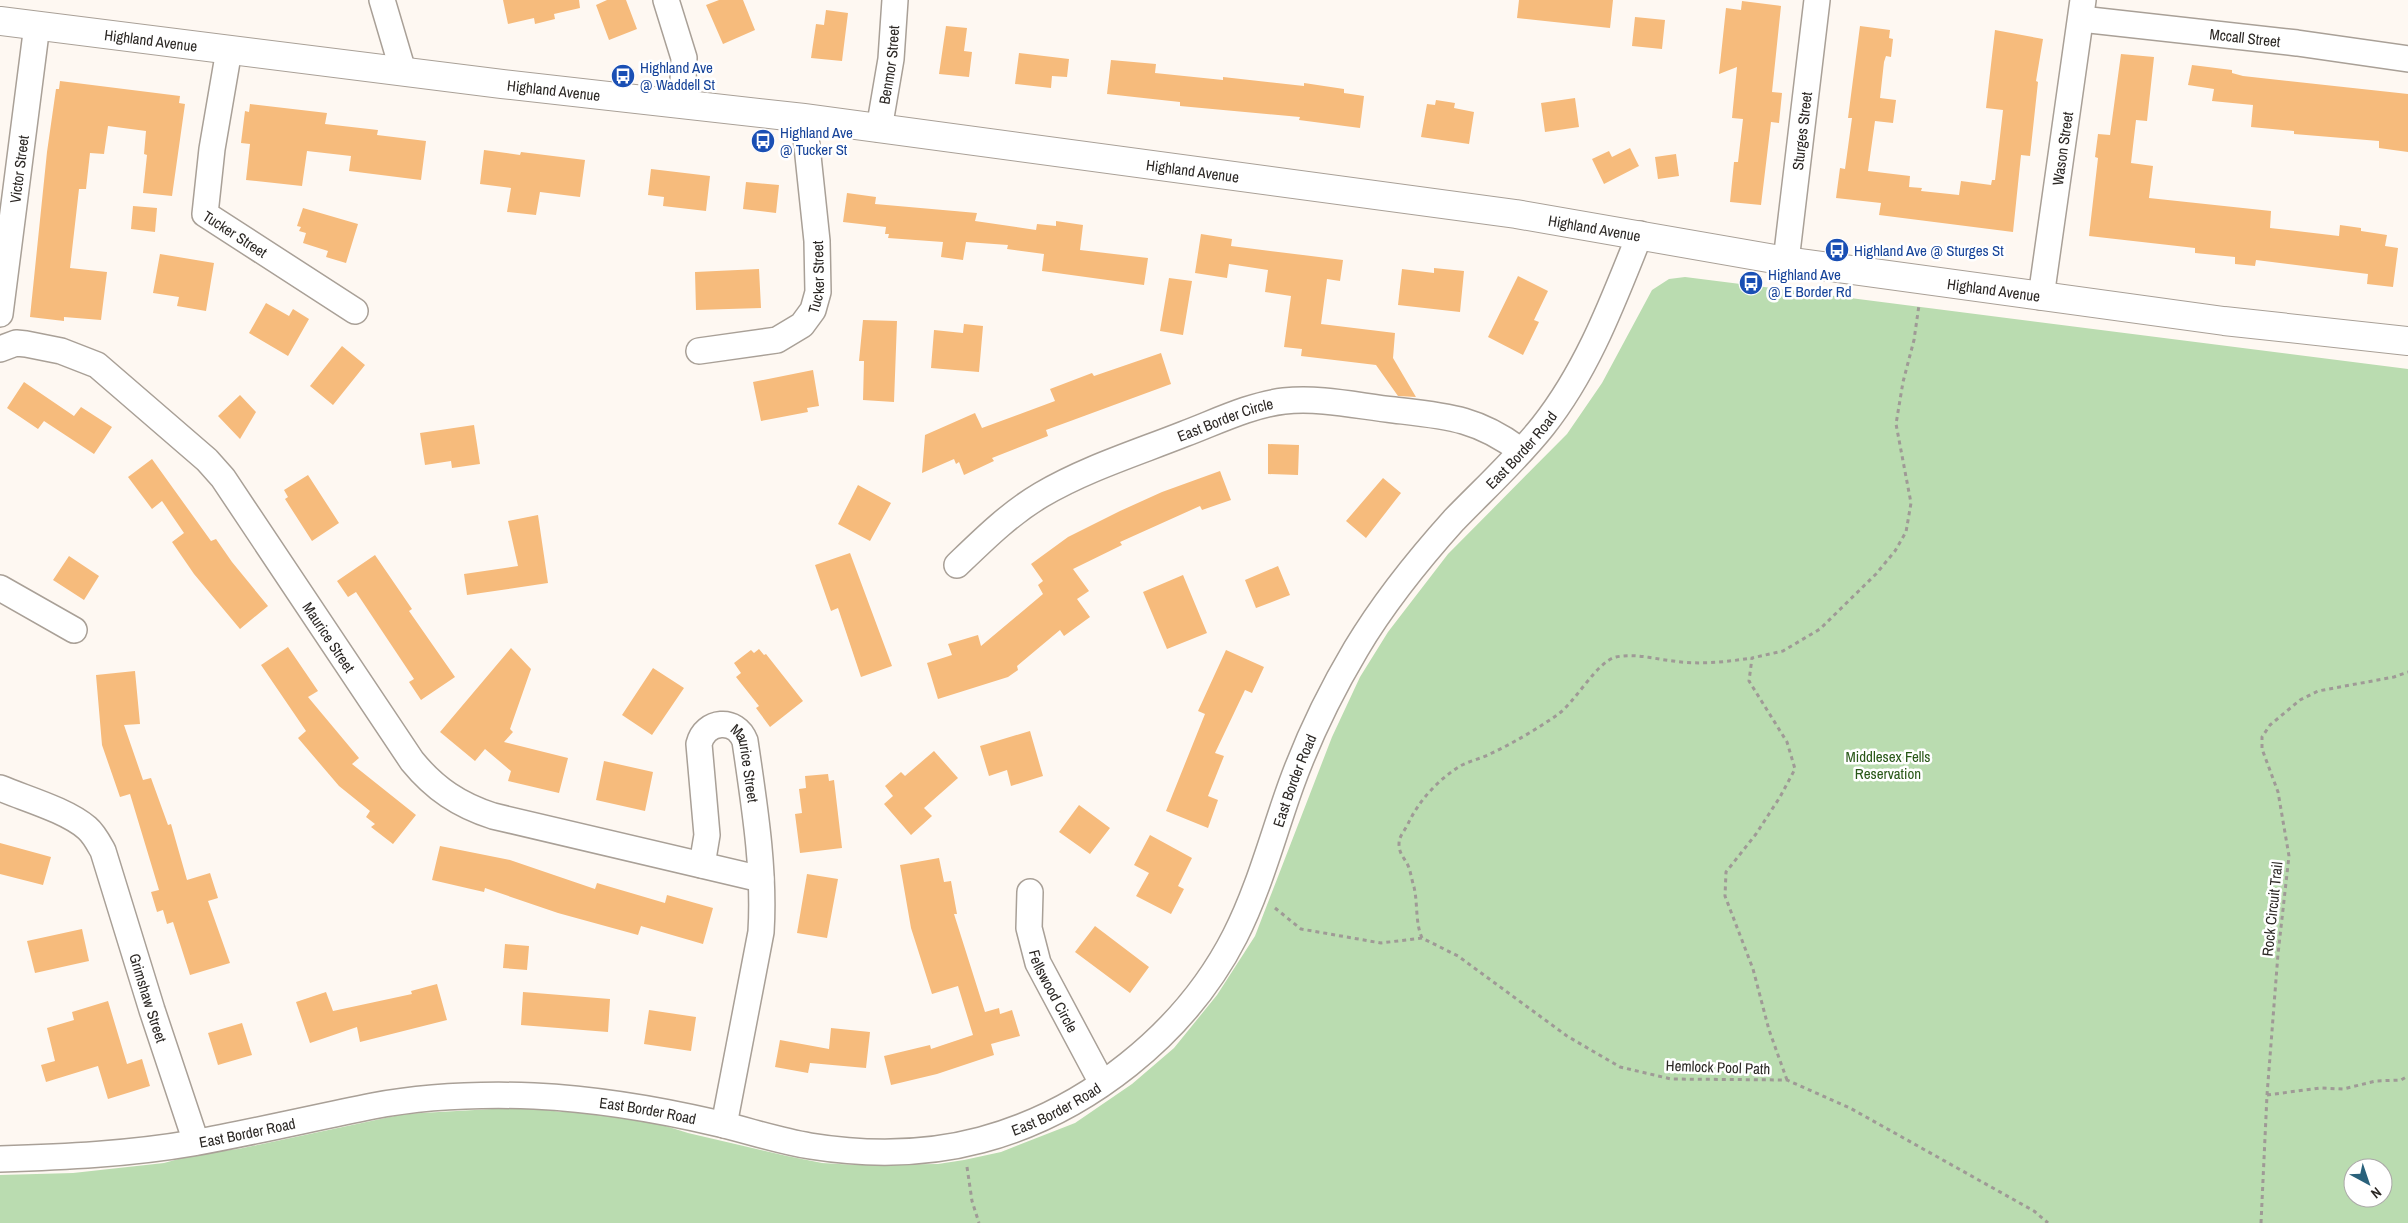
<svg xmlns="http://www.w3.org/2000/svg" width="2408" height="1223" font-family="'Archivo Narrow',sans-serif">
<style>
.green{fill:#badcb0;fill-rule:evenodd}
.building{fill:#f6bb7c}
.lines{fill:none;stroke-linecap:round;stroke-linejoin:round}
.minor-casing{stroke:#a9a097;stroke-width:28}
.secondary-casing{stroke:#a9a097;stroke-width:30}
.path{stroke:#9f9a96;stroke-width:3;stroke-dasharray:4 4;stroke-linecap:butt}
.minor{stroke:#fff;stroke-width:25}
.secondary{stroke:#fff;stroke-width:28}
.labels{text-anchor:middle;dominant-baseline:central;stroke-width:5;stroke-linejoin:round;paint-order:stroke}
.street-label{font-size:15px;fill:#2c2825;stroke:#fff}
.transit-label{font-size:15px;fill:#164399;stroke:#fff;text-anchor:start}
.park-label{font-size:15px;fill:#285717;stroke:#fff}
</style>
<rect width="100%" height="100%" fill="#fef8f2"/>
<path class="green" d="M 1685,277 L 2408,369 L 2408,1223 L 0,1223 L 0,1175 L 73,1173 L 164,1163 L 193,1155 L 238,1149 L 404,1114 L 526,1107 L 561,1112 L 595,1111 L 637,1117 L 688,1133 L 787,1156 L 822,1163 L 856,1165 L 938,1164 L 964,1160 L 1001,1152 L 1075,1123 L 1132,1084 L 1174,1048 L 1217,995 L 1255,936 L 1332,737 L 1360,677 L 1388,632 L 1448,554 L 1567,434 L 1602,383 L 1652,290 L 1669,279 ZM 2353,1168 L 2383,1168 L 2383,1198 L 2353,1198 Z"/>
<path class="building" d="M 503,0 L 579,0 L 580,8 L 554,14 L 555,19 L 535,24 L 534,18 L 508,24 Z
M 607,0 L 626,0 L 637,29 L 609,40 L 596,5 Z
M 719,0 L 743,0 L 755,30 L 723,44 L 706,5 Z
M 1519,0 L 1613,0 L 1610,28 L 1517,18 Z
M 1742,1 L 1781,6 L 1772,92 L 1782,93 L 1779,123 L 1771,122 L 1761,205 L 1730,202 L 1734,162 L 1738,162 L 1743,119 L 1732,118 L 1737,67 L 1719,74 L 1726,8 L 1741,10 Z
M 826,10 L 848,13 L 842,61 L 811,58 L 816,24 L 824,25 Z
M 1635,17 L 1665,20 L 1662,49 L 1632,46 Z
M 946,26 L 967,28 L 964,51 L 972,52 L 969,77 L 939,74 Z
M 1860,26 L 1890,30 L 1889,38 L 1893,39 L 1891,57 L 1886,56 L 1884,62 L 1880,98 L 1896,100 L 1893,123 L 1875,121 L 1868,171 L 1910,176 L 1909,187 L 1922,188 L 1921,191 L 1959,195 L 1961,181 L 1991,185 L 1992,180 L 1995,180 L 2003,110 L 1986,108 L 1995,30 L 2043,39 L 2036,81 L 2038,82 L 2030,156 L 2021,155 L 2013,232 L 1879,215 L 1881,203 L 1836,198 L 1840,168 L 1845,169 L 1852,118 L 1848,118 Z
M 1019,53 L 1069,59 L 1067,77 L 1052,76 L 1051,88 L 1015,84 Z
M 2121,54 L 2154,57 L 2147,121 L 2136,120 L 2131,163 L 2153,166 L 2149,198 L 2271,211 L 2270,228 L 2339,236 L 2340,225 L 2361,228 L 2361,231 L 2387,235 L 2385,246 L 2398,248 L 2393,287 L 2367,284 L 2368,274 L 2256,260 L 2255,266 L 2235,264 L 2235,257 L 2195,253 L 2195,248 L 2089,236 L 2098,158 L 2095,157 L 2098,134 L 2110,135 Z
M 1111,60 L 1156,64 L 1155,73 L 1223,80 L 1223,77 L 1304,86 L 1304,83 L 1344,89 L 1344,93 L 1364,96 L 1360,128 L 1299,120 L 1300,117 L 1180,106 L 1180,102 L 1107,94 Z
M 2192,65 L 2232,70 L 2232,73 L 2243,76 L 2408,94 L 2408,152 L 2379,148 L 2379,141 L 2294,134 L 2294,131 L 2251,127 L 2253,105 L 2212,101 L 2214,89 L 2188,85 Z
M 60,81 L 180,96 L 179,103 L 185,104 L 172,196 L 143,193 L 147,155 L 144,154 L 146,131 L 108,126 L 104,154 L 90,153 L 86,189 L 79,189 L 70,268 L 107,272 L 101,320 L 64,317 L 64,321 L 30,317 L 47,152 L 56,89 L 59,89 Z
M 1575,98 L 1579,127 L 1545,132 L 1541,103 Z
M 1436,100 L 1455,103 L 1454,108 L 1474,112 L 1469,144 L 1421,137 L 1427,104 L 1435,105 Z
M 250,104 L 327,113 L 325,124 L 378,130 L 377,135 L 426,141 L 421,180 L 349,171 L 351,156 L 307,151 L 302,186 L 246,180 L 250,144 L 241,143 L 245,111 L 249,112 Z
M 1630,148 L 1639,166 L 1604,184 L 1592,159 L 1609,151 L 1612,157 Z
M 484,150 L 520,155 L 521,152 L 585,160 L 580,197 L 540,192 L 536,215 L 507,212 L 511,188 L 480,184 Z
M 1676,154 L 1679,176 L 1658,179 L 1655,157 Z
M 651,169 L 710,176 L 706,211 L 663,206 L 664,197 L 648,195 Z
M 746,182 L 779,185 L 776,213 L 743,209 Z
M 847,193 L 876,197 L 875,204 L 977,213 L 975,221 L 1036,230 L 1037,224 L 1056,226 L 1056,221 L 1083,225 L 1080,250 L 1148,258 L 1144,285 L 1042,271 L 1044,254 L 1007,249 L 1008,245 L 966,242 L 963,260 L 941,257 L 943,242 L 888,238 L 889,234 L 885,234 L 886,227 L 843,222 Z
M 133,206 L 157,208 L 155,232 L 131,229 Z
M 303,208 L 358,224 L 346,263 L 326,257 L 328,251 L 303,243 L 306,233 L 299,231 L 301,227 L 297,226 Z
M 1201,234 L 1232,239 L 1231,246 L 1343,260 L 1340,281 L 1327,279 L 1321,324 L 1395,333 L 1393,358 L 1416,397 L 1398,396 L 1376,365 L 1301,356 L 1302,349 L 1284,347 L 1291,296 L 1265,292 L 1268,270 L 1229,264 L 1227,278 L 1195,273 Z
M 160,254 L 214,263 L 206,311 L 177,306 L 179,297 L 153,293 Z
M 1434,268 L 1464,271 L 1460,312 L 1398,305 L 1402,269 L 1434,273 Z
M 759,269 L 761,308 L 696,310 L 695,272 Z
M 1518,276 L 1548,291 L 1534,320 L 1539,322 L 1523,355 L 1488,337 Z
M 1169,278 L 1192,281 L 1183,335 L 1160,331 Z
M 266,303 L 289,316 L 293,309 L 309,319 L 288,356 L 249,333 Z
M 863,320 L 897,321 L 894,402 L 863,400 L 864,361 L 859,361 Z
M 964,324 L 983,326 L 979,372 L 931,368 L 934,330 L 963,333 Z
M 342,346 L 365,365 L 333,405 L 310,386 Z
M 1161,353 L 1171,384 L 1046,430 L 1048,436 L 992,458 L 994,461 L 964,475 L 959,462 L 956,464 L 954,459 L 922,473 L 925,435 L 975,413 L 982,428 L 1055,401 L 1050,389 L 1092,373 L 1094,376 Z
M 813,370 L 819,406 L 807,408 L 808,412 L 761,421 L 753,382 Z
M 24,382 L 74,416 L 81,407 L 112,427 L 94,454 L 44,421 L 38,429 L 7,408 Z
M 240,395 L 256,412 L 240,439 L 218,416 Z
M 474,425 L 480,464 L 452,468 L 451,461 L 425,465 L 420,433 Z
M 1268,444 L 1299,445 L 1298,475 L 1268,474 Z
M 152,459 L 211,541 L 216,539 L 232,562 L 268,606 L 240,629 L 194,574 L 172,542 L 184,533 L 162,501 L 152,509 L 128,477 Z
M 1220,471 L 1231,500 L 1202,510 L 1200,506 L 1120,542 L 1122,545 L 1073,569 L 1089,591 L 1077,599 L 1090,617 L 1064,636 L 1060,630 L 1017,666 L 1018,670 L 1008,677 L 938,699 L 927,663 L 952,655 L 948,644 L 978,635 L 981,646 L 1043,594 L 1038,585 L 1043,581 L 1031,564 L 1068,537 L 1120,511 L 1162,492 Z
M 308,475 L 339,523 L 312,541 L 285,499 L 288,497 L 284,490 Z
M 1383,478 L 1401,493 L 1366,538 L 1346,521 Z
M 858,485 L 891,503 L 870,541 L 838,524 Z
M 538,515 L 548,583 L 467,595 L 464,574 L 518,566 L 508,521 Z
M 850,553 L 892,666 L 861,677 L 838,608 L 831,611 L 815,565 Z
M 375,555 L 412,609 L 409,611 L 455,677 L 421,700 L 409,682 L 414,679 L 356,592 L 348,597 L 337,581 Z
M 69,556 L 99,576 L 84,600 L 53,580 Z
M 1278,566 L 1290,595 L 1256,608 L 1245,580 Z
M 1183,575 L 1207,633 L 1167,649 L 1143,592 Z
M 288,647 L 318,691 L 308,697 L 359,758 L 352,764 L 416,815 L 393,844 L 371,827 L 375,824 L 366,817 L 370,811 L 339,786 L 298,738 L 306,731 L 261,665 Z
M 511,648 L 531,669 L 510,729 L 513,732 L 504,742 L 568,758 L 559,793 L 508,781 L 511,771 L 485,749 L 475,761 L 440,732 Z
M 759,649 L 764,655 L 766,654 L 803,701 L 770,727 L 756,708 L 759,706 L 736,677 L 741,673 L 734,663 L 751,650 L 754,653 Z
M 1226,650 L 1264,667 L 1252,693 L 1245,690 L 1215,753 L 1224,756 L 1208,796 L 1218,800 L 1208,828 L 1166,811 L 1205,714 L 1198,711 Z
M 653,668 L 684,688 L 652,735 L 622,715 Z
M 135,671 L 140,724 L 124,725 L 143,780 L 151,778 L 168,825 L 171,824 L 187,880 L 210,873 L 218,898 L 208,901 L 230,963 L 190,975 L 173,922 L 167,924 L 163,910 L 157,912 L 151,892 L 159,890 L 130,794 L 120,797 L 102,745 L 96,675 Z
M 1030,731 L 1043,776 L 1011,786 L 1007,770 L 989,776 L 980,746 Z
M 934,751 L 958,778 L 924,808 L 932,816 L 911,835 L 884,804 L 893,796 L 885,786 L 901,772 L 905,776 Z
M 604,761 L 653,772 L 645,811 L 596,800 Z
M 828,774 L 829,781 L 834,780 L 842,848 L 800,853 L 795,814 L 802,813 L 799,789 L 806,788 L 805,776 Z
M 1079,805 L 1110,828 L 1090,854 L 1059,832 Z
M 1150,835 L 1192,858 L 1178,886 L 1184,889 L 1171,914 L 1136,896 L 1149,873 L 1134,865 Z
M 0,843 L 51,857 L 43,885 L 0,874 Z
M 440,846 L 510,860 L 595,889 L 597,883 L 665,903 L 667,895 L 713,908 L 703,944 L 641,926 L 638,935 L 558,913 L 485,888 L 484,892 L 432,880 Z
M 939,858 L 944,882 L 951,881 L 957,914 L 954,914 L 985,1012 L 999,1008 L 1000,1014 L 1012,1010 L 1020,1036 L 991,1044 L 994,1055 L 937,1074 L 891,1085 L 884,1056 L 930,1045 L 931,1049 L 973,1035 L 958,986 L 932,994 L 911,928 L 900,865 Z
M 807,874 L 838,879 L 827,938 L 797,933 Z
M 1095,926 L 1149,967 L 1130,993 L 1075,952 Z
M 82,929 L 89,961 L 35,973 L 27,941 Z
M 505,944 L 529,946 L 527,970 L 503,968 Z
M 437,984 L 447,1020 L 360,1042 L 357,1027 L 310,1043 L 296,1002 L 326,992 L 333,1011 L 412,994 L 411,991 Z
M 523,992 L 610,999 L 608,1032 L 521,1025 Z
M 108,1001 L 127,1064 L 142,1059 L 150,1086 L 108,1099 L 98,1066 L 46,1082 L 41,1065 L 55,1061 L 47,1028 L 74,1020 L 72,1012 Z
M 649,1010 L 696,1017 L 691,1051 L 644,1044 Z
M 242,1023 L 252,1055 L 218,1065 L 208,1033 Z
M 831,1028 L 870,1032 L 866,1068 L 810,1063 L 808,1073 L 775,1067 L 780,1040 L 829,1049 Z"/>
<g class="lines">
<g class="minor-casing">
<g id="minor">
<path d="M 382,0 L 403,71"/>
<path d="M 666,0 L 684,58 L 682,104"/>
<path id="s1" d="M 2081,19 L 2297,43 L 2408,59"/>
<path id="s2" d="M 229,50 L 212,149 L 205,214 L 355,311"/>
<path id="s3" d="M 879,129 L 891,59 L 895,0"/>
<path id="s4" d="M 1786,261 L 1817,0"/>
<path id="s5" d="M 2041,297 L 2083,0"/>
<path id="s6" d="M 0,314 L 37,25"/>
<path id="s7" d="M 0,349 L 16,343 L 26,344 L 61,351 L 97,365 L 207,460 L 223,478 L 412,761 C 435,789 459,805 493,816 L 761,879"/>
<path id="s8" d="M 699,351 L 777,340 L 802,325 L 813,310 L 818,292 L 817,241 L 804,118"/>
<path id="s9" d="M 957,565 C 983,540 1009,514 1041,495 C 1085,469 1136,453 1184,434 C 1216,422 1250,405 1284,401 C 1320,397 1358,406 1394,410 C 1446,416 1478,418 1521,451"/>
<path d="M 0,588 L 74,630"/>
<path id="s10" d="M 0,788 C 26,799 66,810 87,828 C 94,834 98,842 103,851 L 152,1010 L 196,1142"/>
<path id="s11" d="M 702,865 L 707,835 L 699,744 C 705,720 736,717 745,741 C 754,803 765,869 761,932 L 724,1125"/>
<path id="s12" d="M 1030,892 L 1029,928 L 1038,963 L 1102,1083"/>
<path id="s13" d="M 0,1159 C 64,1157 130,1154 193,1143 C 254,1132 313,1118 373,1106 C 426,1096 481,1094 534,1096 C 595,1099 656,1109 716,1123 C 747,1130 778,1141 810,1146 C 866,1155 925,1155 981,1140 C 1086,1112 1185,1034 1235,936 C 1259,889 1273,835 1291,785 C 1308,738 1331,691 1356,649 C 1384,602 1418,560 1454,520 C 1484,489 1516,460 1543,426 C 1588,369 1613,301 1640,234"/>
</g>
</g>
<g class="secondary-casing">
<g id="secondary">
<path id="s14" d="M 0,21 L 502,84 L 804,118 L 1516,214 L 1786,261 L 2224,321 L 2408,341"/>
</g>
</g>
<path class="path" d="M 1275,908 L 1301,929 L 1381,943 L 1422,938 L 1458,956 L 1567,1036 L 1620,1067 L 1671,1079 L 1787,1080 L 1850,1108 L 2034,1211 L 2048,1223
M 1422,938 C 1415,922 1418,904 1414,887 C 1412,881 1411,874 1409,868 C 1406,859 1399,855 1399,844 C 1399,836 1404,832 1408,824 C 1418,802 1436,782 1457,768 C 1467,761 1481,759 1492,753 C 1515,742 1537,729 1557,715 C 1576,702 1596,662 1616,657 C 1636,653 1654,659 1673,661 C 1698,665 1726,662 1752,658
M 1787,1080 L 1769,1030 L 1753,969 L 1725,896 L 1726,872 L 1756,834 L 1780,797 L 1795,769 L 1787,742 L 1749,681 L 1752,658 L 1783,651 L 1820,629 L 1876,574 L 1895,551 L 1906,532 L 1911,503 L 1896,424 L 1903,382 L 1914,340 L 1919,305
M 2267,1095 L 2320,1088 L 2343,1089 L 2376,1081 L 2401,1080 L 2408,1076
M 967,1167 L 972,1201 L 979,1223
M 2261,1223 L 2267,1095 L 2278,954 L 2289,856 L 2278,792 L 2262,749 L 2262,737 L 2270,725 L 2300,700 L 2318,691 L 2394,677 L 2408,672"/>
<use href="#minor" class="minor"/>
<use href="#secondary" class="secondary"/>
</g>
<defs>
<g id="bus-disc" transform="scale(1.25)"><circle r="9.5" fill="#1a4fb4" stroke="#fff"/><path d="M-5-6H5V4H4V6H2V4H-2V6H-4V4H-5ZM-3.5-4V0h7V-4ZM-3.5 1.2v1.5H-2V1.2ZM2 1.2v1.5H3.5V1.2Z" fill="#fff"/></g>
</defs>
<g fill-rule="evenodd">
<use href="#bus-disc" x="623" y="76"/>
<use href="#bus-disc" x="763" y="141"/>
<use href="#bus-disc" x="1837" y="250"/>
<use href="#bus-disc" x="1751" y="283"/>
</g>
<g class="labels">
<g class="street-label">
<text stroke="none"><textPath href="#s1" startOffset="165">Mccall Street</textPath></text>
<text stroke="none"><textPath href="#s14" startOffset="152">Highland Avenue</textPath></text>
<text stroke="none"><textPath href="#s3" startOffset="65">Benmor Street</textPath></text>
<text stroke="none"><textPath href="#s14" startOffset="558">Highland Avenue</textPath></text>
<text stroke="none"><textPath href="#s4" startOffset="131">Sturges Street</textPath></text>
<text stroke="none"><textPath href="#s5" startOffset="150">Wason Street</textPath></text>
<text stroke="none"><textPath href="#s6" startOffset="146">Victor Street</textPath></text>
<text stroke="none"><textPath href="#s14" startOffset="1202">Highland Avenue</textPath></text>
<text stroke="none"><textPath href="#s14" startOffset="1608">Highland Avenue</textPath></text>
<text stroke="none"><textPath href="#s2" startOffset="202">Tucker Street</textPath></text>
<text stroke="none"><textPath href="#s8" startOffset="160">Tucker Street</textPath></text>
<text stroke="none"><textPath href="#s14" startOffset="2012">Highland Avenue</textPath></text>
<text stroke="none"><textPath href="#s9" startOffset="309">East Border Circle</textPath></text>
<text stroke="none"><textPath href="#s13" startOffset="1899">East Border Road</textPath></text>
<text stroke="none"><textPath href="#s7" startOffset="462">Maurice Street</textPath></text>
<text stroke="none"><textPath href="#s11" startOffset="206">Maurice Street</textPath></text>
<text stroke="none"><textPath href="#s13" startOffset="1494">East Border Road</textPath></text>
<text transform="translate(2272 909) rotate(-84)">Rock Circuit Trail</text>
<text stroke="none"><textPath href="#s12" startOffset="104">Fellswood Circle</textPath></text>
<text stroke="none"><textPath href="#s10" startOffset="278">Grimshaw Street</textPath></text>
<text transform="translate(1718 1067) rotate(2)">Hemlock Pool Path</text>
<text stroke="none"><textPath href="#s13" startOffset="1074">East Border Road</textPath></text>
<text stroke="none"><textPath href="#s13" startOffset="654">East Border Road</textPath></text>
<text stroke="none"><textPath href="#s13" startOffset="249">East Border Road</textPath></text>
</g>
<g class="transit-label">
<text x="640" y="67">Highland Ave<tspan x="640" dy="17">@ Waddell St</tspan></text>
<text x="780" y="132">Highland Ave<tspan x="780" dy="17">@ Tucker St</tspan></text>
<text x="1854" y="250">Highland Ave @ Sturges St</text>
<text x="1768" y="274">Highland Ave<tspan x="1768" dy="17">@ E Border Rd</tspan></text>
</g>
<g class="park-label">
<text x="1888" y="756">Middlesex Fells<tspan x="1888" dy="17">Reservation</tspan></text>
</g>
</g>
<g transform="translate(2368 1183) rotate(140)"><circle r="24" fill="#ffffff" stroke="#aba9a8"/>
<path d="M0-4L9 19L0 12L-9 19Z" fill="#29617b"/>
<text y="-8" font-size="14" font-weight="bold" text-anchor="middle" fill="#2c2825">N</text>
</g>
</svg>
